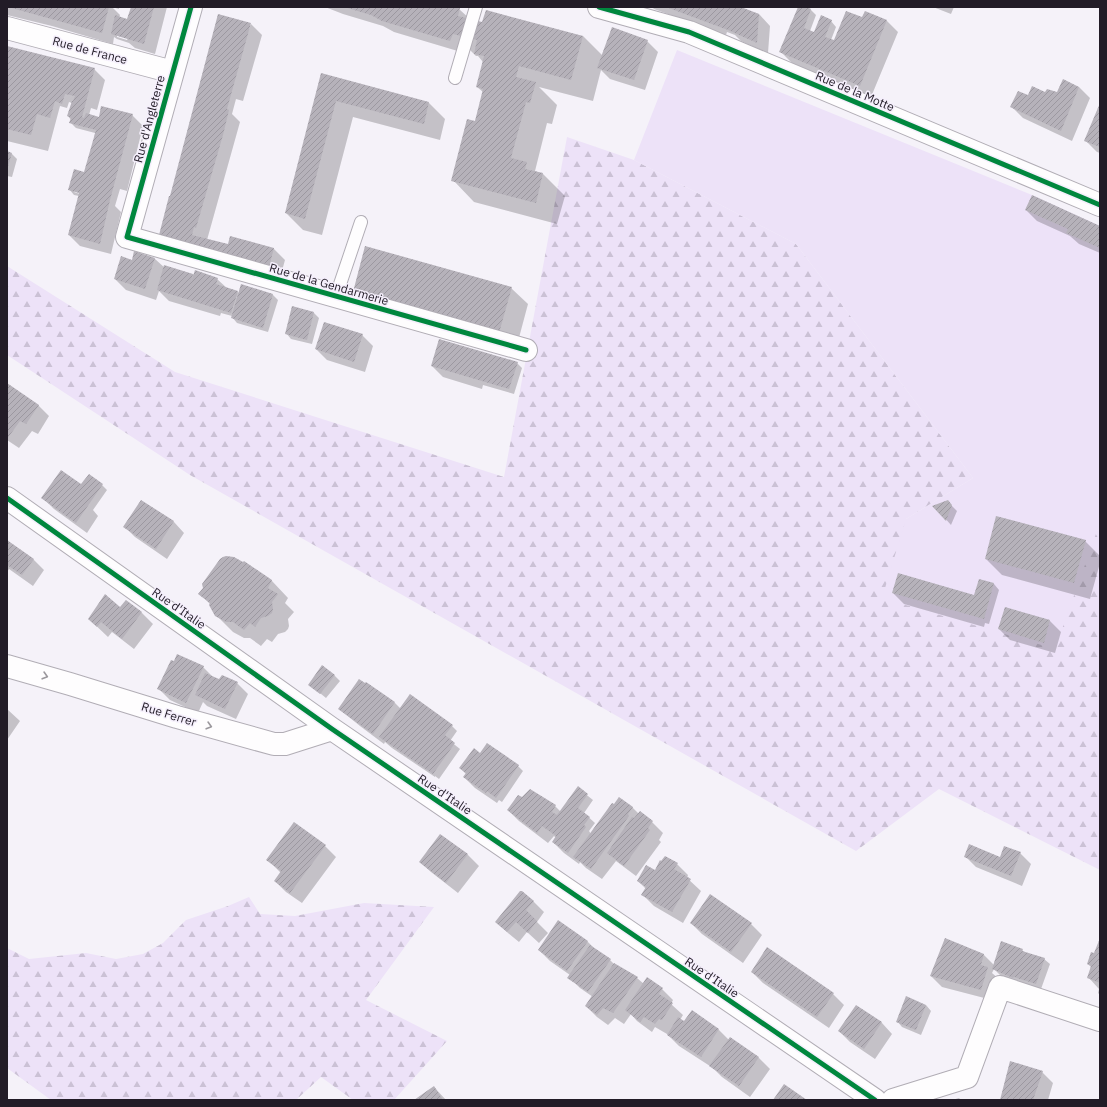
<svg xmlns="http://www.w3.org/2000/svg" width="1107" height="1107" font-family="'IBM Plex Sans',sans-serif">
<style>
.forest{fill:url(#forest-firs)}
.park{fill:#ede2f8}
.shadow{fill:#0003;fill-rule:evenodd}
.building{fill:url(#building-hatch)}
.lines{fill:none;stroke-linecap:round;stroke-linejoin:round}
.lane-casing{stroke:#b1adb5;stroke-width:14}
.street-casing{stroke:#b1adb5;stroke-width:24}
.secondary-casing{stroke:#b1adb5;stroke-width:24}
.lane{stroke:#fefdfe;stroke-width:12}
.street{stroke:#fefdfe;stroke-width:22}
.secondary{stroke:#fefdfe;stroke-width:22}
.cycleway-casing{stroke:#f5effc;stroke-width:8}
.cycleway{stroke:#00873e;stroke-width:5}
.oneway{stroke:#9b989d}
.labels{text-anchor:middle;dominant-baseline:central;stroke-width:3;stroke-linejoin:round;paint-order:stroke}
.street-label{font-size:12px;fill:#221c27;stroke:#f5effc}
</style>
<defs>
<pattern id="forest-firs" width="22" height="20" patternUnits="userSpaceOnUse"><rect width="22" height="20" fill="#ede2f8"/><path d="M5 1l3.5 6h-7zM16 11l3.5 6h-7z" fill="#cbc1d5"/></pattern>
<pattern id="building-hatch" width="6" height="6" patternUnits="userSpaceOnUse"><rect width="6" height="6" fill="#b6b2ba"/><path d="M-1 1l2-2M0 6l6-6M5 7l2-2" fill="none" stroke="#9c98a0"/></pattern>
</defs>
<rect width="100%" height="100%" fill="#f5f2f9"/>
<path class="forest" d="M 567,137 L 634,160 L 796,244 L 973,478 L 906,519 L 1097,531 L 1100,529 L 1100,870 L 939,789 L 856,851 L 190,475 L 7,355 L 7,266 L 175,372 L 504,477 Z
M 249,897 L 260,914 L 295,916 L 364,903 L 434,907 L 366,1000 L 447,1041 L 394,1100 L 353,1100 L 321,1077 L 296,1100 L 51,1100 L 7,1068 L 7,948 L 29,959 L 86,953 L 116,959 L 143,954 L 163,943 L 186,920 L 228,906 Z"/>
<path class="park" d="M 677,50 L 1032,195 L 1100,226 L 1100,529 L 1097,531 L 1055,649 L 882,598 L 906,519 L 973,478 L 796,244 L 634,160 Z"/>
<path class="shadow" d="M 7,7 L 119,7 L 119,9 L 112,7 L 120,15 L 119,18 L 127,20 L 132,7 L 167,7 L 155,54 L 135,48 L 129,43 L 117,39 L 114,37 L 113,44 L 52,26 L 7,15 ZM 117,35 L 128,38 L 127,40 L 117,37 Z
M 325,7 L 451,7 L 459,9 L 471,20 L 483,23 L 583,36 L 603,56 L 647,41 L 658,52 L 645,90 L 610,79 L 601,70 L 593,101 L 539,87 L 557,105 L 552,124 L 547,123 L 535,171 L 543,174 L 565,196 L 557,224 L 474,202 L 453,180 L 475,122 L 483,92 L 477,87 L 483,62 L 478,56 L 476,56 L 464,44 L 461,52 L 394,32 L 383,26 L 343,14 Z
M 652,7 L 743,7 L 742,9 L 759,14 L 770,26 L 768,53 L 741,41 L 735,35 L 727,32 L 726,35 L 654,9 Z
M 799,7 L 804,7 L 811,10 L 816,15 L 810,31 L 814,33 L 831,21 L 836,27 L 831,40 L 834,41 L 862,18 L 865,12 L 887,21 L 898,32 L 871,97 L 792,63 L 781,52 Z
M 933,7 L 954,7 L 951,14 Z
M 251,24 L 262,35 L 243,101 L 236,99 L 232,114 L 240,122 L 207,240 L 228,245 L 274,249 L 285,260 L 280,278 L 164,244 Z
M 7,47 L 94,69 L 105,80 L 97,110 L 91,108 L 89,115 L 98,118 L 132,115 L 143,126 L 127,191 L 120,189 L 115,206 L 121,212 L 111,254 L 80,246 L 69,235 L 79,196 L 74,195 L 69,189 L 88,174 L 95,133 L 76,128 L 71,123 L 71,120 L 68,116 L 72,103 L 69,102 L 67,108 L 60,106 L 48,151 L 7,141 ZM 74,190 L 83,195 L 74,192 Z
M 322,75 L 429,103 L 445,119 L 440,140 L 353,117 L 322,235 L 303,230 L 286,213 Z
M 1079,87 L 1090,98 L 1072,141 L 1023,118 L 1012,107 L 1029,96 L 1046,93 L 1058,94 Z
M 1100,106 L 1100,153 L 1097,152 L 1086,141 Z
M 7,153 L 12,154 L 17,159 L 12,177 L 7,176 Z
M 1026,210 L 1100,227 L 1100,253 L 1079,244 L 1070,236 L 1037,221 Z
M 155,259 L 165,268 L 165,266 L 195,275 L 217,279 L 228,289 L 240,293 L 273,295 L 278,300 L 268,332 L 237,323 L 232,317 L 232,316 L 221,313 L 220,316 L 169,301 L 159,291 L 156,300 L 126,290 L 115,279 L 132,261 Z
M 511,288 L 528,304 L 516,349 L 371,308 Z
M 293,307 L 314,313 L 319,318 L 312,344 L 291,339 L 286,333 Z
M 362,335 L 373,346 L 365,372 L 327,360 L 316,349 Z
M 517,363 L 522,368 L 514,394 L 483,385 L 482,389 L 443,377 L 432,366 Z
M 7,384 L 38,405 L 49,416 L 38,434 L 32,431 L 19,448 L 7,440 Z
M 82,485 L 102,485 L 107,490 L 93,510 L 98,516 L 87,533 L 54,509 L 43,498 Z
M 142,501 L 174,522 L 184,533 L 167,559 L 135,537 L 124,526 Z
M 947,501 L 957,511 L 951,525 L 934,506 Z
M 7,541 L 33,559 L 44,570 L 33,586 L 9,569 L 7,572 Z
M 1085,541 L 1100,556 L 1100,563 L 1090,599 L 1002,575 L 986,559 Z
M 244,562 L 272,581 L 288,598 L 285,603 L 294,612 L 288,619 L 289,626 L 288,629 L 285,632 L 278,634 L 272,642 L 267,639 L 261,646 L 250,638 L 244,638 L 233,632 L 216,615 L 210,604 L 200,594 Z
M 994,584 L 999,590 L 989,624 L 985,623 L 984,627 L 904,604 L 893,593 L 974,596 Z
M 126,601 L 142,613 L 153,624 L 134,649 L 112,632 L 108,637 L 89,619 L 120,608 Z
M 1005,608 L 1050,621 L 1061,632 L 1055,653 L 1010,640 L 999,629 Z
M 203,667 L 214,678 L 220,681 L 237,683 L 248,694 L 236,719 L 207,706 L 203,702 L 198,713 L 170,700 L 159,689 Z
M 322,667 L 335,676 L 340,681 L 326,698 L 310,685 Z
M 367,683 L 395,703 L 400,708 L 452,726 L 457,731 L 450,741 L 460,749 L 439,779 L 435,776 L 435,777 L 392,748 L 385,742 L 384,744 L 360,726 L 339,709 Z
M 7,709 L 20,721 L 7,740 Z
M 480,754 L 518,766 L 523,771 L 502,802 L 499,800 L 497,803 L 475,788 L 464,777 L 466,774 L 460,768 Z
M 578,788 L 593,800 L 584,813 L 595,823 L 589,831 L 591,834 L 632,807 L 639,814 L 652,822 L 663,833 L 659,840 L 661,842 L 636,876 L 616,861 L 602,879 L 586,868 L 580,862 L 579,864 L 564,853 L 553,842 L 556,838 L 554,836 L 548,843 L 519,821 L 508,810 L 555,806 L 561,812 Z
M 441,835 L 468,855 L 479,866 L 458,893 L 431,872 L 420,862 Z
M 325,846 L 336,857 L 302,903 L 286,892 L 275,881 L 281,873 L 268,860 Z
M 1020,853 L 1031,864 L 1022,886 L 976,867 L 965,856 L 1000,858 Z
M 677,864 L 688,875 L 687,878 L 701,891 L 683,923 L 654,906 L 643,895 L 646,889 L 638,881 Z
M 533,901 L 544,912 L 537,922 L 548,933 L 539,943 L 527,932 L 519,942 L 508,933 L 497,922 Z
M 691,923 L 751,924 L 762,935 L 743,963 L 702,934 Z
M 587,941 L 594,948 L 610,960 L 614,964 L 637,978 L 644,984 L 662,989 L 673,1000 L 671,1004 L 683,1015 L 680,1020 L 684,1022 L 692,1011 L 719,1030 L 729,1040 L 730,1038 L 759,1058 L 770,1069 L 750,1097 L 722,1077 L 713,1068 L 679,1046 L 667,1034 L 655,1027 L 652,1032 L 637,1021 L 631,1014 L 624,1024 L 615,1018 L 608,1025 L 597,1017 L 586,1006 L 593,997 L 580,988 L 569,977 L 570,975 L 550,961 L 539,950 Z
M 1100,941 L 1100,995 L 1098,993 L 1099,989 L 1089,978 L 1092,968 L 1088,964 L 1095,954 Z
M 1022,950 L 1026,953 L 1044,959 L 1050,964 L 1041,989 L 1026,984 L 1024,988 L 1004,979 L 994,969 L 992,973 L 999,979 L 992,1000 L 942,987 L 931,976 L 984,955 L 994,965 Z
M 752,972 L 833,994 L 844,1005 L 829,1028 L 763,983 Z
M 926,1005 L 931,1011 L 921,1035 L 902,1027 L 897,1021 Z
M 856,1006 L 882,1023 L 892,1034 L 875,1059 L 850,1042 L 839,1031 Z
M 1042,1072 L 1053,1083 L 1048,1100 L 1001,1100 Z
M 434,1087 L 446,1100 L 416,1100 Z
M 959,1098 L 961,1100 L 952,1100 Z"/>
<path class="building" d="M 8,7 L 109,7 L 102,33 Z
M 131,7 L 154,7 L 144,44 L 111,34 L 115,15 L 127,19 Z
M 344,7 L 456,7 L 460,8 L 458,16 L 482,22 L 486,10 L 583,36 L 571,80 L 519,66 L 516,77 L 536,82 L 530,103 L 526,102 L 511,158 L 527,162 L 525,169 L 543,173 L 536,203 L 451,181 L 467,119 L 475,121 L 483,89 L 476,87 L 484,56 L 474,54 L 477,40 L 453,34 L 450,41 L 382,21 L 371,15 Z
M 666,7 L 741,7 L 759,14 L 757,43 L 728,30 Z
M 798,7 L 807,7 L 811,9 L 804,28 L 814,32 L 821,15 L 832,20 L 825,37 L 834,40 L 846,11 L 862,17 L 865,11 L 887,20 L 860,86 L 779,52 Z
M 218,14 L 251,23 L 227,109 L 229,110 L 223,135 L 196,228 L 194,227 L 192,235 L 228,244 L 230,236 L 274,248 L 269,267 L 158,239 L 169,196 L 170,196 Z
M 612,27 L 648,40 L 634,80 L 597,68 Z
M 7,46 L 95,68 L 82,117 L 84,118 L 86,113 L 99,117 L 101,106 L 133,114 L 110,200 L 100,244 L 68,235 L 79,193 L 68,190 L 74,169 L 84,172 L 96,130 L 69,123 L 71,118 L 67,116 L 72,101 L 73,101 L 75,96 L 65,94 L 62,104 L 55,101 L 50,118 L 37,114 L 31,135 L 7,129 Z
M 321,73 L 429,102 L 424,124 L 336,101 L 305,219 L 285,213 Z
M 1063,79 L 1079,87 L 1061,131 L 1010,107 L 1018,91 L 1028,95 L 1032,86 L 1045,92 L 1047,89 L 1057,92 Z
M 1100,103 L 1100,147 L 1084,141 Z
M 7,151 L 12,153 L 7,170 Z
M 1032,195 L 1100,226 L 1100,248 L 1066,233 L 1068,229 L 1025,210 Z
M 365,246 L 512,287 L 499,333 L 353,292 Z
M 134,251 L 155,258 L 145,289 L 114,279 L 121,256 L 132,260 Z
M 164,265 L 193,274 L 191,282 L 195,270 L 218,278 L 216,284 L 238,291 L 231,313 L 157,290 Z
M 241,284 L 273,294 L 263,328 L 231,318 Z
M 292,306 L 314,312 L 307,340 L 285,334 Z
M 324,322 L 363,334 L 354,362 L 315,349 Z
M 439,339 L 518,362 L 509,389 L 431,366 Z
M 7,383 L 39,405 L 26,424 L 20,421 L 7,439 Z
M 61,470 L 81,484 L 89,474 L 103,484 L 76,523 L 41,498 Z
M 141,500 L 174,521 L 156,549 L 123,527 Z
M 948,500 L 952,505 L 946,521 L 932,506 Z
M 996,516 L 1086,540 L 1074,583 L 985,559 Z
M 7,540 L 34,559 L 22,575 L 7,565 Z
M 226,556 L 234,557 L 243,562 L 244,561 L 272,580 L 268,588 L 278,594 L 272,602 L 273,609 L 272,613 L 268,616 L 261,618 L 255,627 L 250,623 L 244,630 L 233,622 L 226,622 L 215,616 L 209,605 L 210,603 L 198,594 L 203,588 L 202,584 L 220,559 L 223,557 Z
M 898,573 L 974,595 L 979,579 L 994,583 L 984,619 L 892,593 Z
M 105,594 L 120,607 L 126,600 L 142,612 L 122,639 L 101,622 L 97,627 L 88,619 Z
M 1005,607 L 1050,620 L 1044,643 L 998,629 Z
M 177,654 L 204,666 L 186,703 L 157,689 L 171,660 L 174,661 Z
M 322,665 L 335,675 L 320,694 L 308,685 Z
M 205,673 L 219,679 L 222,675 L 238,682 L 225,709 L 195,695 Z
M 359,679 L 365,683 L 366,682 L 395,702 L 373,734 L 338,709 Z
M 410,694 L 453,725 L 445,735 L 455,743 L 433,774 L 379,737 Z
M 487,743 L 519,765 L 496,798 L 487,791 L 486,793 L 463,777 L 466,773 L 459,768 L 474,748 L 480,753 Z
M 578,786 L 588,794 L 578,808 L 590,817 L 584,825 L 586,827 L 568,853 L 552,842 L 556,836 L 542,826 L 537,833 L 507,810 L 518,795 L 522,797 L 530,789 L 556,805 L 552,812 L 557,815 Z
M 619,797 L 633,807 L 628,814 L 629,816 L 591,869 L 573,857 L 612,803 L 614,804 Z
M 640,811 L 653,821 L 648,828 L 650,830 L 624,866 L 607,853 L 632,817 L 634,818 Z
M 294,822 L 326,845 L 290,893 L 274,881 L 281,871 L 266,860 Z
M 440,834 L 468,854 L 446,883 L 419,862 Z
M 969,844 L 1000,857 L 1004,846 L 1021,852 L 1011,876 L 964,857 Z
M 665,856 L 678,863 L 674,869 L 691,879 L 672,912 L 641,895 L 646,887 L 637,881 L 646,865 L 655,870 L 660,860 L 661,861 Z
M 520,891 L 522,891 L 534,901 L 526,910 L 537,921 L 528,933 L 516,922 L 507,932 L 495,922 Z
M 710,894 L 752,923 L 731,952 L 690,923 Z
M 558,920 L 588,941 L 567,971 L 538,950 Z
M 945,938 L 984,954 L 981,965 L 988,967 L 981,990 L 930,976 Z
M 1100,938 L 1100,983 L 1087,978 L 1091,966 L 1087,964 L 1091,952 L 1094,953 Z
M 1001,941 L 1023,949 L 1022,951 L 1045,958 L 1036,984 L 1014,977 L 1013,978 L 992,969 Z
M 590,945 L 611,959 L 588,992 L 567,978 Z
M 767,947 L 834,993 L 817,1017 L 751,972 Z
M 614,963 L 638,977 L 613,1013 L 603,1008 L 597,1015 L 585,1006 Z
M 647,977 L 663,988 L 659,994 L 673,1003 L 662,1020 L 659,1019 L 655,1024 L 644,1017 L 640,1022 L 625,1010 Z
M 906,996 L 926,1005 L 916,1030 L 896,1022 Z
M 856,1005 L 882,1022 L 864,1049 L 838,1031 Z
M 692,1010 L 719,1029 L 701,1057 L 667,1035 L 678,1017 L 684,1021 Z
M 730,1037 L 759,1057 L 739,1086 L 709,1066 Z
M 1010,1061 L 1043,1071 L 1033,1100 L 1000,1100 Z
M 784,1084 L 807,1100 L 773,1100 Z
M 434,1086 L 443,1100 L 414,1100 Z"/>
<g class="lines">
<g class="lane-casing">
<path id="lane" d="M 455,78 L 476,7
M 336,296 L 361,222"/>
</g>
<g class="street-casing">
<path id="street" d="M 191,7 L 127,237 L 526,350
M 7,28 L 173,72
M 7,498 L 332,729 L 875,1100
M 7,666 L 70,684 L 177,717 L 274,744 L 285,744 L 332,729
M 893,1100 L 967,1077 L 1000,987 L 1100,1020"/>
</g>
<g class="secondary-casing">
<path id="secondary" d="M 599,7 L 689,32 L 1100,205"/>
</g>
<use href="#lane" class="lane"/>
<use href="#street" class="street"/>
<use href="#secondary" class="secondary"/>
<g class="cycleway-casing">
<path id="cycleway" d="M 191,7 L 127,237 L 526,350
M 599,7 L 689,32 L 1100,205
M 7,498 L 332,729 L 875,1100"/>
</g>
<use href="#cycleway" class="cycleway"/>
</g>
<defs><path id="oneway-chevron" d="M-2-3.5L2.5 0L-2 3.5" fill="none" stroke-width="1.6" stroke-linecap="round" stroke-linejoin="round"/></defs>
<g class="oneway">
<use href="#oneway-chevron" transform="translate(45 676) rotate(16)"/>
<use href="#oneway-chevron" transform="translate(209 726) rotate(16)"/>
</g>
<g class="labels">
<g class="street-label">
<text transform="translate(90 50) rotate(15)">Rue de France</text>
<text transform="translate(855 91) rotate(23)">Rue de la Motte</text>
<text transform="translate(149 119) rotate(-75)">Rue d'Angleterre</text>
<text transform="translate(329 284) rotate(16)">Rue de la Gendarmerie</text>
<text transform="translate(179 608) rotate(35)">Rue d'Italie</text>
<text transform="translate(169 714) rotate(17)">Rue Ferrer</text>
<text transform="translate(445 794) rotate(34)">Rue d'Italie</text>
<text transform="translate(712 977) rotate(34)">Rue d'Italie</text>
</g>
</g>
<rect width="1107" height="1107" fill="none" stroke="#221c27" stroke-width="16"/>
</svg>
